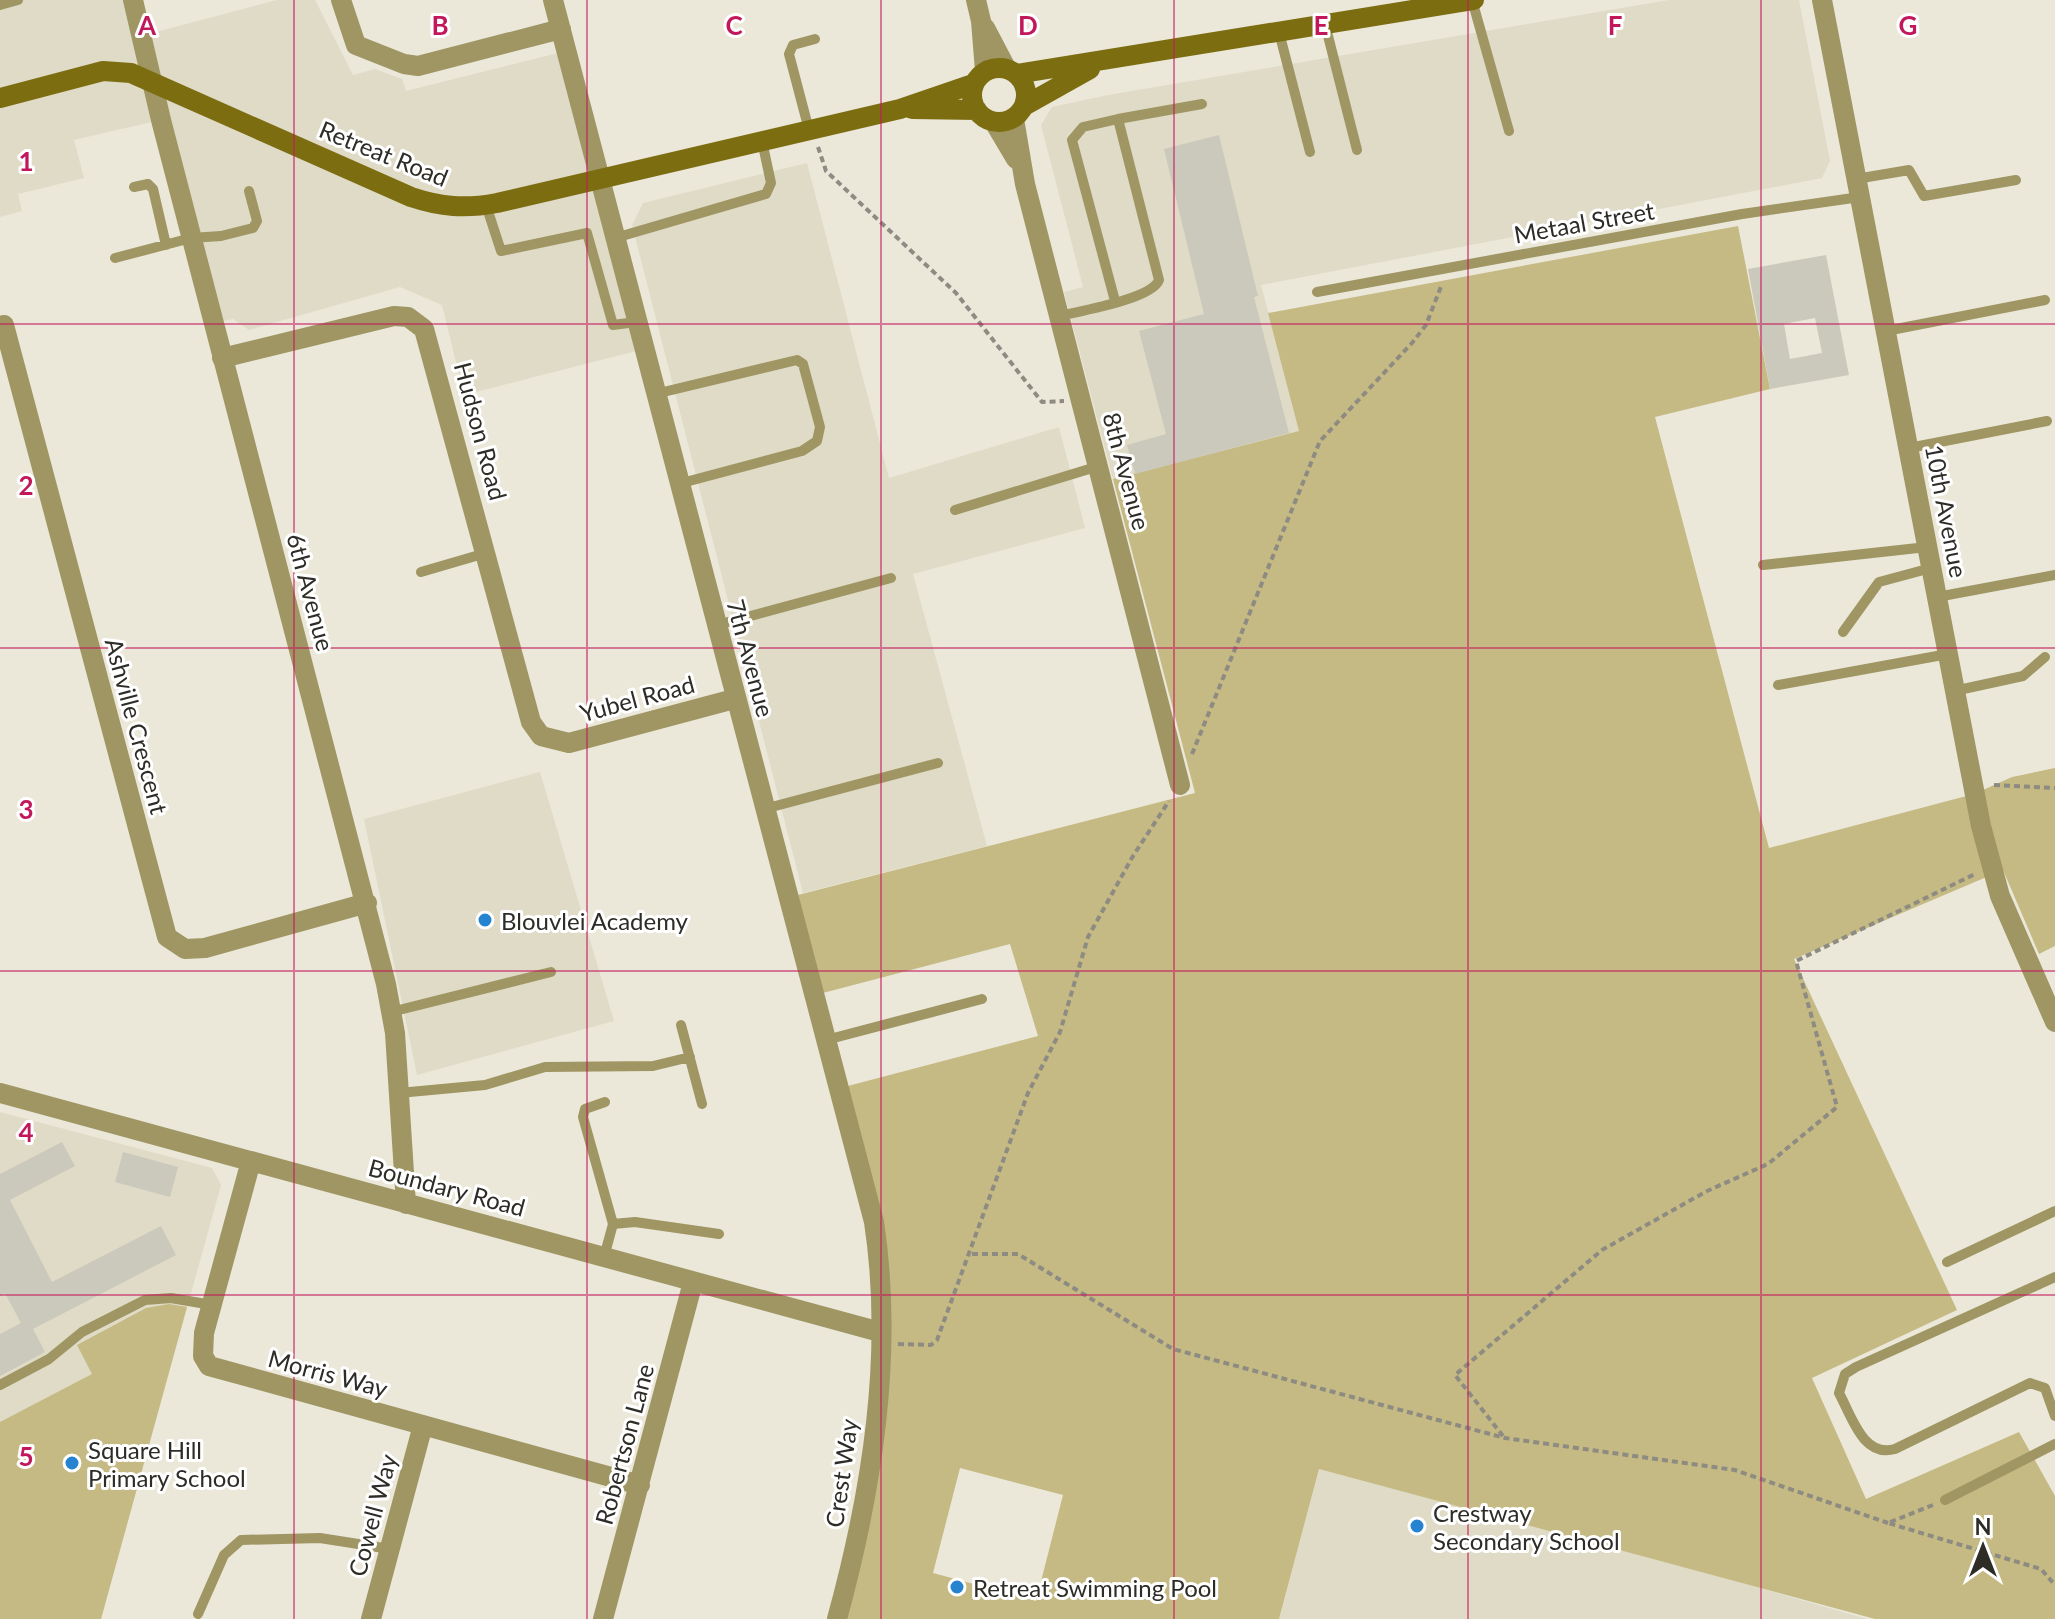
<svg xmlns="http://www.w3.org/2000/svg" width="2055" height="1619" font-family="Lato,sans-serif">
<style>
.built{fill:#dfdbc7}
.green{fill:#c5ba83;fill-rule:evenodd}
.building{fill:#cbc9bb;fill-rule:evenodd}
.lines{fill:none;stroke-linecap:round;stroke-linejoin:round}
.path{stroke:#8d8b82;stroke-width:4;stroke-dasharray:6 4;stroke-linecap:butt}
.lane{stroke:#9f9663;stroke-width:10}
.street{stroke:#9f9663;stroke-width:20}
.secondary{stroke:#7d6d11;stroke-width:20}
.grid{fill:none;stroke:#c2185b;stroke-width:2;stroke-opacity:0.55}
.poi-dot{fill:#2683cf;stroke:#fff;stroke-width:3}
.labels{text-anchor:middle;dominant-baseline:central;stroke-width:6;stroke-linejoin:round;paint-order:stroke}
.street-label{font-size:24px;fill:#2d2c27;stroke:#fff}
.poi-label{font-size:24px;fill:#2d2c27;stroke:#fff;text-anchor:start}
.grid-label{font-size:26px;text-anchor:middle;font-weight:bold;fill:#c2185b;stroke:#fff;stroke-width:6;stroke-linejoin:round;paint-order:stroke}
</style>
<rect width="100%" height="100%" fill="#ebe8da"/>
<path class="built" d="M 0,0 L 132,0 L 141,36 L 277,0 L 315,0 L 353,75 L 375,69 L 402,79 L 406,91 L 566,51 L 644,349 L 464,395 L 442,305 L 400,287 L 249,330 L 233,319 L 213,323 L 160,120 L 74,140 L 84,178 L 18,194 L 22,211 L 0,217 Z
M 1669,0 L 1799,0 L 1830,161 L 1822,178 L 1261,285 L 1300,431 L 1113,479 L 1064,292 L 1083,287 L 1041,125 L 1052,107 L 1108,95 Z
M 807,163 L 889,478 L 1059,427 L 1085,528 L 913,574 L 987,846 L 803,893 L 632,225 L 643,203 Z
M 540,772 L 614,1021 L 417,1075 L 364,819 Z
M 0,1112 L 212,1168 L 221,1185 L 101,1619 L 0,1619 Z
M 1319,1469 L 1743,1583 L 1867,1619 L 1279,1619 Z"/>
<path class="green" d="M 1738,226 L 1770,389 L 1655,417 L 1769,848 L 1974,794 L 2012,777 L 2055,768 L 2055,946 L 2039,954 L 2003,870 L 1794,959 L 1957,1310 L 1812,1378 L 1866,1499 L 2019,1432 L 2055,1496 L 2055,1619 L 1875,1619 L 1319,1469 L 1279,1619 L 846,1619 L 885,1291 L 844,1087 L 1038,1036 L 1010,944 L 819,994 L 794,896 L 1195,793 L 1113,479 L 1299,431 L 1268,313 ZM 960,1468 L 1063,1495 L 1036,1601 L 933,1573 Z
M 169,1304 L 187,1307 L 101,1619 L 0,1619 L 0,1422 L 92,1374 L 77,1345 L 146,1308 Z"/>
<path class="building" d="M 1219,135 L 1258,296 L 1254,297 L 1289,433 L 1135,474 L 1127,445 L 1166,434 L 1139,331 L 1204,314 L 1164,149 Z
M 1826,255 L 1849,375 L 1770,389 L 1748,269 ZM 1815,318 L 1822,353 L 1790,359 L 1784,324 Z
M 62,1142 L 75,1166 L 10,1200 L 52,1282 L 161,1226 L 176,1255 L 33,1329 L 45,1352 L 0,1376 L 0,1334 L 21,1323 L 5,1293 L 0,1296 L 0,1174 Z
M 123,1152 L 178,1167 L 170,1197 L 115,1182 Z"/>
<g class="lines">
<path class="path" d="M 818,147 L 826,171 L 956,293 L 1042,402 L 1064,401
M 1192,754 L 1320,441 L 1412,343 L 1426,325 L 1442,284
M 1994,785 L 2055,788
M 972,1254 L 1018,1254 L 1173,1349 L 1505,1438 L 1735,1470 L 1888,1523
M 898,1344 L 931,1345 L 937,1340 L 1028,1093 L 1060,1032 L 1088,937 L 1133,856 L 1169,801
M 1503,1436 L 1455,1375 L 1602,1250 L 1707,1191 L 1768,1164 L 1837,1107 L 1796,961 L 1975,874
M 1933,1505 L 1888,1523 L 2041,1569 L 2055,1585"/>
<path class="lane" d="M 1472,0 L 1509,131
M 0,5 L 18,0
M 1325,24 L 1357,150
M 1279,32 L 1310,152
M 1118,119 L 1202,104
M 809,130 L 789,54 L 793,45 L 815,39
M 1856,179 L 1909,170 L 1924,196 L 2016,180
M 134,187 L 148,184 L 153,189 L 166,245
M 486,205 L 501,251 L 587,233 L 613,325 L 636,322
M 615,238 L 766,194 L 771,183 L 762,141
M 115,258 L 191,238 L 221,236 L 253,228 L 257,221 L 249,191
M 1317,292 L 1742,214 L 1860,197
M 1060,316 C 1080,311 1152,299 1159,280 L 1118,119 L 1083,127 L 1072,140 L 1115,301
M 1886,331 L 2045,300
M 655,394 L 797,360 L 803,364 L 820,427 L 817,441 L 802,451 L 678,484
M 1909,448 L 2047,421
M 955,510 L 1099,466
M 1763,565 L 1927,547
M 421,572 L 486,553
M 1937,597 L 2055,575
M 717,625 L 891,578
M 1843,632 L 1879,582 L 1931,568
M 1778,685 L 1948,654
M 1954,691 L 2023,676 L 2045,657
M 764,809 L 938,763
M 391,1012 L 551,972
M 681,1025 L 702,1104
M 826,1040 L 982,999
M 399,1093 L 485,1085 L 545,1067 L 653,1066 L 690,1057
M 605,1102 L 585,1109 L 583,1117 L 613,1224 L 635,1222 L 719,1234
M 604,1257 L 613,1224
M 1947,1262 L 2055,1211
M 2055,1277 L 1856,1367 L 1845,1374 L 1839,1393 C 1852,1417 1863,1458 1895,1449 L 2030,1383 L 2045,1388 L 2055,1416
M 0,1385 L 49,1359 L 82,1332 L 145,1300 L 171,1298 L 212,1305
M 1945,1500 L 2055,1444
M 198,1614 L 224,1555 L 241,1540 L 320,1538 L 390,1549"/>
<path class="street" d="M 133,0 L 161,120 L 386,984 L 395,1033 L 406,1204
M 341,0 L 356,45 L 404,64 L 418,66 L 561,29
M 553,0 L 874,1222 C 894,1354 872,1491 837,1619
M 976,0 L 981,21 L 985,71
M 1822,0 L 1981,826 L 2000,896 L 2055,1022
M 985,28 L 1006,68
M 1014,119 L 1025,184 L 1180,785
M 994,122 L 1016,159
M 4,325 L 167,937 L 185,949 L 205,948 L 367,903
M 222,358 L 394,316 L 408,317 L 424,329 L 531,722 L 541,736 L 569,743 L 734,699
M 0,1093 L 880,1332
M 251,1161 L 204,1333 L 203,1356 L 209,1366 L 640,1485
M 371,1619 L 423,1425
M 603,1619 L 693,1282"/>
<path class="secondary" d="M972 95a27 27 0 1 1 54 0a27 27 0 1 1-54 0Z
M 1017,74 L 1474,0
M 0,98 L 103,71 L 131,73 L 411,197 C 441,207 465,209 497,203 L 900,109 L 973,84
M 1024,106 L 1090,69
M 912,109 L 977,110"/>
</g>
<path class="grid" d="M 294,0 L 294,1619M 587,0 L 587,1619M 881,0 L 881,1619M 1174,0 L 1174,1619M 1468,0 L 1468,1619M 1761,0 L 1761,1619M 0,324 L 2055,324M 0,648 L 2055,648M 0,971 L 2055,971M 0,1295 L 2055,1295"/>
<g class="poi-dot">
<circle cx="485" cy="920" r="8"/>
<circle cx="72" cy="1463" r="8"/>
<circle cx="1417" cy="1526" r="8"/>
<circle cx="957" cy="1587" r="8"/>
</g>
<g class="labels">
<g class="street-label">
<text transform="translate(384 153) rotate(22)">Retreat Road</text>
<text transform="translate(1584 222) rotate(-10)">Metaal Street</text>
<text transform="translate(481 431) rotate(75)">Hudson Road</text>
<text transform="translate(1127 471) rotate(75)">8th Avenue</text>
<text transform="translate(1947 511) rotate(79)">10th Avenue</text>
<text transform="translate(311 592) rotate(75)">6th Avenue</text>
<text transform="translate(751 658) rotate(75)">7th Avenue</text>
<text transform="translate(637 698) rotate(-15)">Yubel Road</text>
<text transform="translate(137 726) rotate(75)">Ashville Crescent</text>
<text transform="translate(447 1187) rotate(15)">Boundary Road</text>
<text transform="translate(328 1373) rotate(15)">Morris Way</text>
<text transform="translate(624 1444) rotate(-75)">Robertson Lane</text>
<text transform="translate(841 1473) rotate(-82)">Crest Way</text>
<text transform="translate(372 1515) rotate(-75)">Cowell Way</text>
</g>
<g class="poi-label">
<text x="501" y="920">Blouvlei Academy</text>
<text x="88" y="1449">Square Hill<tspan x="88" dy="28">Primary School</tspan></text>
<text x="1433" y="1512">Crestway<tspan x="1433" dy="28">Secondary School</tspan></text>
<text x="973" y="1587">Retreat Swimming Pool</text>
</g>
</g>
<g class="grid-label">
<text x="147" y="35">A</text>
<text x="440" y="35">B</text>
<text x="734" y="35">C</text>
<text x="1028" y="35">D</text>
<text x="1321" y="35">E</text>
<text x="1615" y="35">F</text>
<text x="1908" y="35">G</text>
<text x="26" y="171">1</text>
<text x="26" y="495">2</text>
<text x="26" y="819">3</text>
<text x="26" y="1142">4</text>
<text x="26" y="1466">5</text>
</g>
<g transform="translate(1983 1547)" stroke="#ffffff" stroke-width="6" paint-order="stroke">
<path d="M0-6L14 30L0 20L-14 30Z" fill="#2d2c27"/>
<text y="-12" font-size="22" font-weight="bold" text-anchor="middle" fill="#2d2c27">N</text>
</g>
</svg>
